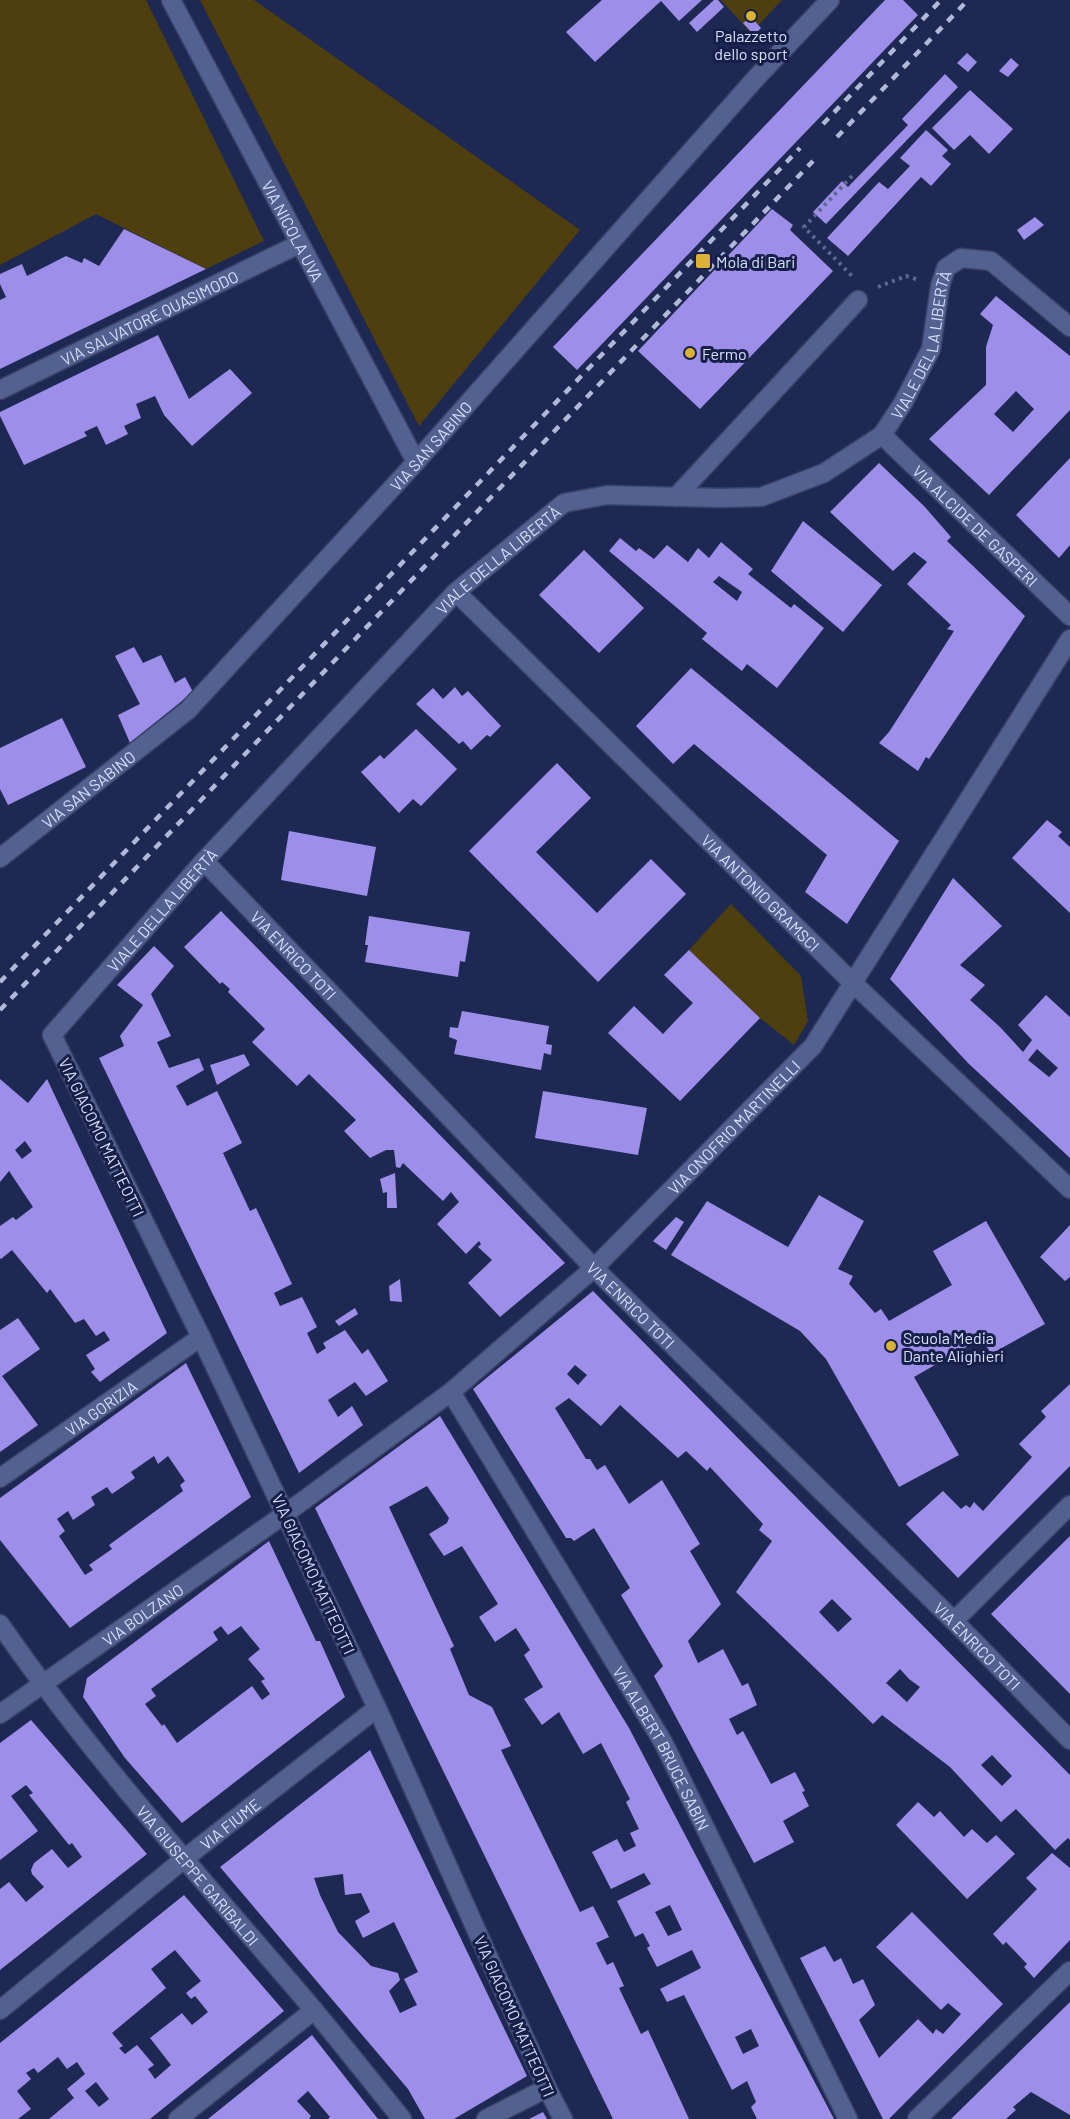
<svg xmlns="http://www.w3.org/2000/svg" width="1070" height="2119" font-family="Barlow,sans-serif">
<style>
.green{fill:#4f3f0e}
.building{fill:#9d8ee9;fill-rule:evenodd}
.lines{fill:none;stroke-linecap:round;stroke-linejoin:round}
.street-casing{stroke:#3b4267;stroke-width:21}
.secondary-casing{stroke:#3b4267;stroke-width:21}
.path{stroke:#5d688d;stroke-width:4;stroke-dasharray:3 4.5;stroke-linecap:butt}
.street{stroke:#526190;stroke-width:18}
.secondary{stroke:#526190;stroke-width:18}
.rail{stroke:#b0b9d8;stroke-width:4.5;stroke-dasharray:8 8;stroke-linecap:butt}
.poi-dot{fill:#dbb233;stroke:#151f48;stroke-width:2}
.labels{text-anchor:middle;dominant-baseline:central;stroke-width:6;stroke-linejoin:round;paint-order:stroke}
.poi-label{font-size:16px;fill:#d8e1fd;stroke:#151f48;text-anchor:start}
.street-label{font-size:16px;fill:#d8e1fd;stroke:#151f48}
</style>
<rect width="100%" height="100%" fill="#1e2953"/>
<path class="green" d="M 0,0 L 146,0 L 264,241 L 206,269 L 96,214 L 0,265 Z
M 200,0 L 254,0 L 580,230 L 419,426 Z
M 721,0 L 782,0 L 751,33 Z
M 731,904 L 801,976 L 808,1021 L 794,1045 L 760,1018 L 689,950 Z"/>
<path class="building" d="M 602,0 L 702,0 L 679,21 L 661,1 L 595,62 L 566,32 Z
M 714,0 L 718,0 L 724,7 L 697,32 L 689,23 Z
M 885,0 L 903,0 L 918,15 L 577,370 L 553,347 Z
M 751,17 L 761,28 L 754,35 L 743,23 Z
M 967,53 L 977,62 L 968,72 L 957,63 Z
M 1011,58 L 1019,65 L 1008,77 L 999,71 Z
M 945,74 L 958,87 L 826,224 L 813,212 L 842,181 L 848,187 L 908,125 L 902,119 Z
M 970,90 L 1013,129 L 989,154 L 970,135 L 954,150 L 932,128 Z
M 926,130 L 948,150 L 942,156 L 951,164 L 931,186 L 921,177 L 848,256 L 827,238 L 879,182 L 888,189 L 910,166 L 900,158 Z
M 772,209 L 793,225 L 790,230 L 833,271 L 700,409 L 638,351 Z
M 1035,217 L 1044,225 L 1024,240 L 1017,230 Z
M 124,229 L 206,269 L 0,369 L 0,300 L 6,297 L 0,284 L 0,274 L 22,264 L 27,276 L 66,256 L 82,263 L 84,258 L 99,266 Z
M 996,296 L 1070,356 L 1070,410 L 989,495 L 929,439 L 986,385 L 986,347 L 993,325 L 980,314 ZM 1016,391 L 1034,409 L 1013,432 L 994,414 Z
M 158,335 L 189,399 L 230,369 L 252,393 L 192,446 L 164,415 L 155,396 L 136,404 L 141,418 L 124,426 L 128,434 L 106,445 L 97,426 L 84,432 L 87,436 L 24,465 L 0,416 L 0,412 Z
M 1070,458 L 1070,545 L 1059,558 L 1016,515 Z
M 879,463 L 924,506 L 951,537 L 947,541 L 1025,616 L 929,759 L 926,757 L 918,771 L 879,743 L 889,732 L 954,631 L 947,629 L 951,625 L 907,584 L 927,562 L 914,552 L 893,571 L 830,512 Z
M 803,521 L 882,585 L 843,632 L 771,571 Z
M 620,538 L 636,551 L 639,548 L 654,559 L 667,545 L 688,562 L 698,548 L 709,558 L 721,542 L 753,569 L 748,574 L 791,608 L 794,604 L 824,628 L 777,688 L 747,664 L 742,671 L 702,639 L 707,633 L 609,551 ZM 719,576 L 742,592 L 737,601 L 713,582 Z
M 584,550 L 644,608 L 599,653 L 539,595 Z
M 134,647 L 143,663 L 161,655 L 175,683 L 185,677 L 193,692 L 130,743 L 118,715 L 140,704 L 115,656 Z
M 691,668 L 899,841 L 847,924 L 805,892 L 827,855 L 694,744 L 673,764 L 636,726 Z
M 455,687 L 462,696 L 468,691 L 501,726 L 490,737 L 487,735 L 471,750 L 463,741 L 459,744 L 416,704 L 433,688 L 443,699 Z
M 62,718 L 86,767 L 8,805 L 0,789 L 0,748 Z
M 416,729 L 457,769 L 421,806 L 413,799 L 399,813 L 361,772 L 380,755 L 384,759 Z
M 557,763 L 591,798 L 536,852 L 597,913 L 651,859 L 686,894 L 598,982 L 469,851 Z
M 1047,820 L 1062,832 L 1058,836 L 1070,847 L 1070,913 L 1012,858 Z
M 289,831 L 376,847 L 367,896 L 281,880 Z
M 953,878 L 1002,926 L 960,965 L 985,985 L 970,1000 L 1000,1027 L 1023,1052 L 1032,1040 L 1018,1025 L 1046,995 L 1070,1017 L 1070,1158 L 968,1063 L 890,979 ZM 1037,1049 L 1058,1068 L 1049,1077 L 1028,1060 Z
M 221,911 L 565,1263 L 500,1317 L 468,1283 L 492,1260 L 478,1247 L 481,1244 L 479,1241 L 466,1254 L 437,1224 L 459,1202 L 451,1192 L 443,1201 L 403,1163 L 400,1168 L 396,1167 L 394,1150 L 386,1150 L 370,1158 L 344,1131 L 356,1120 L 309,1074 L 297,1086 L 252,1042 L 265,1029 L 228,992 L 230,989 L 222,982 L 220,984 L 184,947 Z
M 369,916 L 470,932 L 465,962 L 460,961 L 458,977 L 365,962 L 368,945 L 365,945 Z
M 154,946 L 174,966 L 151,994 L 171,1036 L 157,1042 L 169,1068 L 199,1058 L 204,1070 L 176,1086 L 187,1106 L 217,1091 L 242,1143 L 223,1153 L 250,1211 L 256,1208 L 292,1284 L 274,1293 L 280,1306 L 302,1297 L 317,1327 L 307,1333 L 317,1354 L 326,1348 L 323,1343 L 345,1330 L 362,1354 L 368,1349 L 388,1381 L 366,1396 L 355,1382 L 328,1400 L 338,1417 L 352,1406 L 363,1425 L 299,1473 L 99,1058 L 124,1046 L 120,1036 L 143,1005 L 117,985 Z
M 689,950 L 760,1018 L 680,1101 L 608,1033 L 634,1006 L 663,1034 L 677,1019 L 693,1003 L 664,975 Z
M 462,1011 L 549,1026 L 546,1044 L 552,1045 L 551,1055 L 544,1053 L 541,1070 L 454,1054 L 457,1040 L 449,1037 L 450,1027 L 458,1028 Z
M 244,1054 L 250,1065 L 217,1085 L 210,1065 Z
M 0,1079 L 28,1103 L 47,1079 L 167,1333 L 100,1382 L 91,1372 L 95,1369 L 86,1355 L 110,1340 L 104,1331 L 96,1336 L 84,1319 L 75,1323 L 50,1289 L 47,1293 L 12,1250 L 1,1259 L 0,1258 L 0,1226 L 13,1217 L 16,1220 L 33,1207 L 9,1171 L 0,1182 ZM 25,1141 L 32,1151 L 22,1159 L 15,1150 Z
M 543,1091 L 647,1108 L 638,1155 L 535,1138 Z
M 395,1173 L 397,1208 L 387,1208 L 387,1192 L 383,1193 L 380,1179 Z
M 819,1195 L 864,1221 L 838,1269 L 853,1276 L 849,1284 L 875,1313 L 881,1309 L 889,1321 L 952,1285 L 933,1251 L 986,1221 L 1045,1324 L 991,1354 L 982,1338 L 914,1377 L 959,1455 L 899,1487 L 826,1359 L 800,1331 L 671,1255 L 707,1201 L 788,1247 Z
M 676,1217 L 684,1222 L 666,1250 L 653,1241 Z
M 1070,1225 L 1070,1277 L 1065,1281 L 1040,1257 Z
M 400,1279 L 402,1302 L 390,1301 L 389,1286 Z
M 593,1291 L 1070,1775 L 1070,1840 L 1068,1838 L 1055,1850 L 1016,1809 L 1001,1822 L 950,1767 L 882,1715 L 873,1724 L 736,1592 L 772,1541 L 759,1530 L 763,1524 L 710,1467 L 707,1471 L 686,1451 L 678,1458 L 620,1405 L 601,1426 L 569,1398 L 555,1408 L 586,1459 L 590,1459 L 597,1470 L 605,1465 L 629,1504 L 662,1480 L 700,1544 L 690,1551 L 721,1604 L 688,1641 L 698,1663 L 723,1649 L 742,1686 L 748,1683 L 757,1705 L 729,1719 L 737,1735 L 743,1731 L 771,1784 L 795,1772 L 805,1791 L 802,1792 L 809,1806 L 783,1821 L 794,1842 L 754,1863 L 654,1676 L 663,1666 L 621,1595 L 630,1588 L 594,1528 L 574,1541 L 571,1538 L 566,1538 L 473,1389 ZM 575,1365 L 587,1375 L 578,1385 L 567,1374 ZM 832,1599 L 852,1619 L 838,1632 L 819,1612 ZM 900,1669 L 909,1679 L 920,1687 L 907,1702 L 886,1683 ZM 992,1755 L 1012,1776 L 1002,1786 L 981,1765 Z
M 355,1308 L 358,1314 L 339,1326 L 335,1321 Z
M 18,1318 L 40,1349 L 2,1376 L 38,1425 L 0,1452 L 0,1330 Z
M 186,1363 L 251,1497 L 70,1628 L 0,1540 L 0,1498 ZM 154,1456 L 158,1464 L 168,1456 L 185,1481 L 180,1485 L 183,1491 L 109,1545 L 112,1549 L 89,1565 L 93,1570 L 85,1575 L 59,1536 L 65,1531 L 57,1519 L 68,1511 L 73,1520 L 95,1505 L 91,1497 L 107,1487 L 112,1494 L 135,1478 L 131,1472 Z
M 1070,1384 L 1070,1466 L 958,1578 L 906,1524 L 943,1491 L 961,1509 L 966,1505 L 970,1508 L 974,1502 L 983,1511 L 1032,1457 L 1019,1444 L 1046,1417 L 1041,1411 Z
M 440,1416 L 629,1728 L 834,2119 L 757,2119 L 751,2107 L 756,2102 L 747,2081 L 732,2090 L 684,1995 L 667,2002 L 660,1989 L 701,1968 L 692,1950 L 657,1967 L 647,1948 L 650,1946 L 643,1933 L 635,1937 L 617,1901 L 651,1884 L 644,1873 L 611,1889 L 592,1852 L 617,1839 L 624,1852 L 636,1846 L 630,1833 L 639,1829 L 626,1802 L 630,1799 L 601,1743 L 583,1754 L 559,1712 L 542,1725 L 524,1699 L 543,1687 L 524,1655 L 530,1650 L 516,1628 L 495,1642 L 479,1617 L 498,1604 L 462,1546 L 444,1556 L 429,1534 L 447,1523 L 449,1518 L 427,1486 L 389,1507 L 454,1646 L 450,1649 L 469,1695 L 492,1707 L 511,1746 L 501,1750 L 580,1912 L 593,1906 L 609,1937 L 596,1943 L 607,1965 L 613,1962 L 624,1986 L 619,1988 L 641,2034 L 648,2030 L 689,2119 L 613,2119 L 315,1508 ZM 670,1905 L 682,1930 L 668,1936 L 655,1912 ZM 751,2029 L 759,2046 L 743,2054 L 735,2037 Z
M 1070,1536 L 1070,1694 L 991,1614 Z
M 269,1541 L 316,1641 L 320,1641 L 345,1697 L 182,1823 L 125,1758 L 83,1697 L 87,1678 ZM 221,1626 L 228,1635 L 241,1626 L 260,1649 L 248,1659 L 265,1679 L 261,1681 L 270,1694 L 262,1700 L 252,1686 L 177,1743 L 164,1724 L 162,1726 L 145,1704 L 156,1696 L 151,1689 L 218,1640 L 213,1632 Z
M 31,1720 L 147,1854 L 0,1970 L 0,1889 L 9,1882 L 26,1902 L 44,1887 L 32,1874 L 31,1870 L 34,1863 L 52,1849 L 68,1868 L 82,1857 L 72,1843 L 69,1845 L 29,1795 L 33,1793 L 26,1785 L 11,1796 L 38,1831 L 0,1860 L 0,1743 Z
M 370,1750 L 527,2076 L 454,2119 L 425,2119 L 408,2089 L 220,1867 ZM 343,1874 L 345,1895 L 361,1893 L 370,1912 L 355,1921 L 363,1938 L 394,1922 L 418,1972 L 404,1979 L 417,2005 L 400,2013 L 389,1991 L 400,1980 L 398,1973 L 371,1966 L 338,1932 L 320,1895 L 314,1878 Z
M 918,1802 L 934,1817 L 940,1811 L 964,1837 L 972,1829 L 987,1843 L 996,1835 L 1015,1854 L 967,1899 L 896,1825 Z
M 1052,1853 L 1070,1868 L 1070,1940 L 1034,1978 L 1024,1967 L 1027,1964 L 1006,1942 L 1003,1945 L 993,1934 L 1037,1889 L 1026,1878 Z
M 184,1895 L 284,2011 L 150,2119 L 49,2119 L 74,2098 L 67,2089 L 85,2074 L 77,2062 L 67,2069 L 58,2057 L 38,2073 L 34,2068 L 26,2073 L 31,2079 L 17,2091 L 31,2109 L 18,2119 L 0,2119 L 0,2043 ZM 175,1950 L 201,1981 L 186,1993 L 191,1999 L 195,1996 L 208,2012 L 192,2025 L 182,2013 L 150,2038 L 171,2065 L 155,2079 L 148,2069 L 154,2065 L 137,2045 L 125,2054 L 119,2048 L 123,2046 L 112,2033 L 166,1988 L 151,1969 ZM 96,2082 L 109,2099 L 99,2107 L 85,2091 Z
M 912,1912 L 1003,2004 L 889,2119 L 883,2119 L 800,1958 L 825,1946 L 834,1962 L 841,1958 L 853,1984 L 863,1979 L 875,2005 L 859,2020 L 879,2058 L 918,2019 L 933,2034 L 936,2029 L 943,2034 L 961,2014 L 948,2003 L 941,2010 L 876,1947 Z
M 1070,2002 L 1070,2115 L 1031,2092 L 1013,2107 L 1016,2110 L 1006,2119 L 951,2119 Z
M 312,2035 L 378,2119 L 328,2119 L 330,2117 L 308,2091 L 297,2101 L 311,2116 L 309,2119 L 208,2119 Z
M 543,2112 L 547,2119 L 529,2119 Z"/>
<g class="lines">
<g class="street-casing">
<g id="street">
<path id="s1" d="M 171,0 L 416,462"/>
<path id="s2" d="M 0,390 L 299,244"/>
<path id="s3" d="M 882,435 L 1070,616"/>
<path d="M 676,497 L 858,300"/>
<path id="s4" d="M 456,592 L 853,983 L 1070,1189"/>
<path id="s5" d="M 204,861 L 594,1268 L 954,1621 L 1070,1740"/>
<path id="s6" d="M 451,1392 L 663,1742 L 848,2119"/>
<path id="s7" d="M 0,1478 L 201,1337"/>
<path d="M 954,1621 L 1070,1505"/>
<path id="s8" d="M 0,1624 C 94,1760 206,1883 313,2009 C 343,2045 372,2082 402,2119"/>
<path id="s9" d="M 0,1714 L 285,1514 L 451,1392 L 594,1268 L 813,1046 L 1070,639"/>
<path id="s10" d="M 0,2010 L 184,1859 L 377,1708"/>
<path d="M 178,2119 L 314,2010"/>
<path d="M 486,2119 L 547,2088"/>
<path id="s11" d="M 563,2119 L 547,2088 L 377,1708 L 201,1337 L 52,1035 L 204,861 L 456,592 L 564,503 L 607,495 L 721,498 L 761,497 L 824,473 L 882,435 L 903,403 L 931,349 L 940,286 L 946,268 L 961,258 L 991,261 L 1070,327"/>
<path d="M 917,2119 L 1070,1971"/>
</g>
</g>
<g class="secondary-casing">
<g id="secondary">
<path id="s12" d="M 0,858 L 188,710 L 416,462 L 756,78 L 830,0"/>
</g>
</g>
<path class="path" d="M 852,176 L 804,227 L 853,277
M 878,287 L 906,276 L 916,279"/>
<use href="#street" class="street"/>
<use href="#secondary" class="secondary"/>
<path class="rail" d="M 823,124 L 941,0
M 837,137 L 968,0
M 0,982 L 800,148
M 0,1010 L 813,161"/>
</g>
<g class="poi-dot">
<circle cx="751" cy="16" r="6"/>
<rect x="695" y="253" width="16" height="16" rx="3"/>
<circle cx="690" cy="353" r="6"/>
<circle cx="891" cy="1346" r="6"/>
</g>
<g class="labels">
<g class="poi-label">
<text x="751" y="35" text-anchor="middle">Palazzetto<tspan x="751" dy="18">dello sport</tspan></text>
<text x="716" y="261">Mola di Bari</text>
<text x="702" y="353">Fermo</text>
<text x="903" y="1337">Scuola Media<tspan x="903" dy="18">Dante Alighieri</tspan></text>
</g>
<g class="street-label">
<text stroke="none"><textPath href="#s1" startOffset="261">VIA NICOLA UVA</textPath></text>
<text stroke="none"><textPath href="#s2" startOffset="166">VIA SALVATORE QUASIMODO</textPath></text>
<text stroke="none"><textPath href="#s11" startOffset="2373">VIALE DELLA LIBERTÀ</textPath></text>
<text stroke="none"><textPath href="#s12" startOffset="598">VIA SAN SABINO</textPath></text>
<text stroke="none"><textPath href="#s3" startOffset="130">VIA ALCIDE DE GASPERI</textPath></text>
<text stroke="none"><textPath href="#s11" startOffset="1851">VIALE DELLA LIBERTÀ</textPath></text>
<text stroke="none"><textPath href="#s12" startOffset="112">VIA SAN SABINO</textPath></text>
<text stroke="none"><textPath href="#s4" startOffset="428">VIA ANTONIO GRAMSCI</textPath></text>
<text stroke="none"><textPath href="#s11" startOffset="1365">VIALE DELLA LIBERTÀ</textPath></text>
<text stroke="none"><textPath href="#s5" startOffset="130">VIA ENRICO TOTI</textPath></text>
<text stroke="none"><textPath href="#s9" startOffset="942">VIA ONOFRIO MARTINELLI</textPath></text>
<text transform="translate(102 1137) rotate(64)">VIA GIACOMO MATTEOTTI</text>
<text stroke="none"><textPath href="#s5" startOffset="616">VIA ENRICO TOTI</textPath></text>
<text stroke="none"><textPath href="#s7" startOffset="123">VIA GORIZIA</textPath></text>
<text transform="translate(314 1574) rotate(65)">VIA GIACOMO MATTEOTTI</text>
<text stroke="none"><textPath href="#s9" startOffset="174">VIA BOLZANO</textPath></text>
<text stroke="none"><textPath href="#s5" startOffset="1102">VIA ENRICO TOTI</textPath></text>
<text stroke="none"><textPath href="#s6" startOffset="414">VIA ALBERT BRUCE SABIN</textPath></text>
<text stroke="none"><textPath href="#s10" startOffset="296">VIA FIUME</textPath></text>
<text stroke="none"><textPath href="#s8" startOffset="320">VIA GIUSEPPE GARIBALDI</textPath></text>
<text transform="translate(515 2016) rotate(66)">VIA GIACOMO MATTEOTTI</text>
</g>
</g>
</svg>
